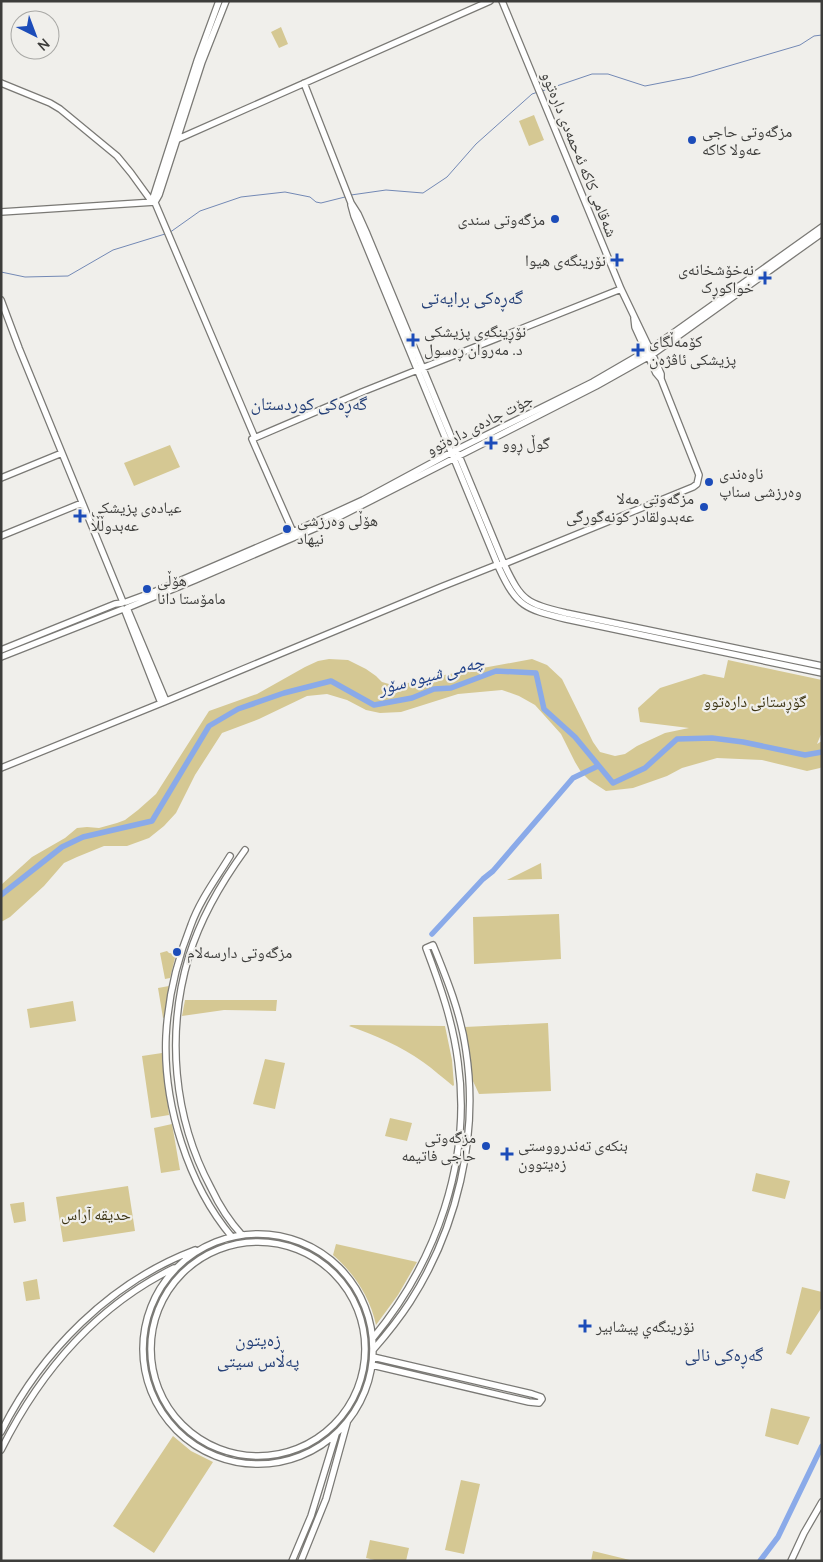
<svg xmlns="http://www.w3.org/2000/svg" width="823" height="1562" font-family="Manrope,'Noto Naskh Arabic',sans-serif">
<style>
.green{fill:#d5c893}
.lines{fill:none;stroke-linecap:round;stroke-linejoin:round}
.stream{stroke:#7389b5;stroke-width:1}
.river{stroke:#8aaae9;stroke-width:5.5}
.secondary-casing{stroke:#7a7975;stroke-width:8}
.secondary{stroke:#fff;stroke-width:5.5}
.poi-dot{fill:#1c4cb9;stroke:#f0efeb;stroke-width:2}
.labels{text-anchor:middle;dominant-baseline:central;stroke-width:4.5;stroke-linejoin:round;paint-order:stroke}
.poi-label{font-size:16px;fill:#3d3d3b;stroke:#f0efeb;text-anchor:start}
.street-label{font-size:16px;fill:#3d3d3b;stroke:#f0efeb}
.park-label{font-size:16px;fill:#3c3413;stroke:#f0efeb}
.neighbourhood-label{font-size:18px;fill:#264178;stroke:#f0efeb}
.water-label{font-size:18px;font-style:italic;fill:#1d3e87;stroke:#f0efeb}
</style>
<rect width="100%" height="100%" fill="#f0efeb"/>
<path class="green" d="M 281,27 L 288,44 L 279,48 L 271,32 Z
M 534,115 L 544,140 L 529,146 L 519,121 Z
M 170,445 L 180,467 L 134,486 L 124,463 Z
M 329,659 L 348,660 L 366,669 L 376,676 L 382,682 L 396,686 L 428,678 L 532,659 L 547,665 L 562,679 L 593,742 L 600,752 L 615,756 L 625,754 L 637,746 L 665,733 L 689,728 L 640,722 L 638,708 L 660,688 L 704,674 L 724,678 L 728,660 L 822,680 L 822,732 L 817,744 L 822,741 L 822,767 L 820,768 L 807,771 L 762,760 L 717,758 L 682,768 L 667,776 L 633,788 L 606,791 L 589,780 L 581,772 L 575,762 L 561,734 L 535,705 L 519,696 L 502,690 L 458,694 L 401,712 L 380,713 L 366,710 L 347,700 L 327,694 L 307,696 L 259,719 L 222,733 L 195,775 L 176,813 L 164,826 L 149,838 L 127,846 L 104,846 L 77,857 L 64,863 L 44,886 L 10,917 L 1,922 L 1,885 L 32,857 L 65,838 L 77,828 L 87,827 L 99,828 L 117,823 L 125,820 L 138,810 L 156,794 L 209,711 L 257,694 L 305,667 L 318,661 Z
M 541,863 L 542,879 L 507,880 Z
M 559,914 L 561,959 L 474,964 L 473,917 Z
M 167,951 L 169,953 L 176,954 L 170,978 L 165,979 L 160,953 Z
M 169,986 L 165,1017 L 163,1018 L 158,988 Z
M 185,1000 L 277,1000 L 276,1011 L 224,1010 L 182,1016 Z
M 73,1001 L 76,1021 L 30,1028 L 27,1009 Z
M 548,1023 L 551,1091 L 479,1094 L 472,1079 L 465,1027 Z
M 351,1025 L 445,1026 L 452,1060 L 454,1085 L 453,1086 C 443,1078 433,1069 423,1062 C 401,1046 375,1035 349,1026 Z
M 162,1053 L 169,1115 L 151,1118 L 142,1056 Z
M 265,1059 L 285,1063 L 275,1109 L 253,1104 Z
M 390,1118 L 412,1123 L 407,1141 L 385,1136 Z
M 172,1124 L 180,1170 L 161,1173 L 154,1128 Z
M 756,1173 L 790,1181 L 785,1199 L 752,1191 Z
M 128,1186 L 135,1231 L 63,1242 L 56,1197 Z
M 24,1202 L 26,1221 L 14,1223 L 10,1204 Z
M 336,1244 L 417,1262 L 398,1295 L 376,1325 C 370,1297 354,1273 333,1255 Z
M 37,1279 L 40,1299 L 26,1301 L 23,1282 Z
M 802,1287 L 822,1292 L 822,1307 L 791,1355 L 786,1353 Z
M 771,1408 L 810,1417 L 798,1445 L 765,1436 Z
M 173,1436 L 191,1451 L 213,1462 L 154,1553 L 113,1526 Z
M 461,1480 L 480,1484 L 464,1554 L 445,1550 Z
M 370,1540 L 409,1548 L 406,1561 L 379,1561 L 366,1558 Z
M 593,1551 L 634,1561 L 591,1561 Z"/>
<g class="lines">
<path class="stream" d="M 542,91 L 592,74 L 608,74 L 645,86 L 691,77 L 800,45 L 814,36 L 822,35
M 351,195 L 386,190 L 423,193 L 447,177 L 476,144 L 532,94 L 538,92
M 169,233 L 200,211 L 241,197 L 285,192 L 310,197 L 316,202 L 321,203 L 345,197
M 1,272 L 25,277 L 68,276 L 113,250 L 165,234"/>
<path class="river" d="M 1,895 L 62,847 L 83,837 L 152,821 L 209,726 L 238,709 L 284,693 L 331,681 L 374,705 L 412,698 L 434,689 L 451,688 L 496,671 L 536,673 L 544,709 L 575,737 L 613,783 L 645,768 L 677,739 L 712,738 L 743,742 L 805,755 L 822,752
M 432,934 L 483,879 L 493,871 L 573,778 L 598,766
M 760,1561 L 778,1537 L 822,1446"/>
<g class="secondary-casing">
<path id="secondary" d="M 219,1 L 197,61 L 153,198 L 255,438
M 1,83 L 50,103 L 60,109 L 117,156 L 131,173 L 152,202
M 304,83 L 351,203 L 358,214 L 367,234 L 504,564 C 522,602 526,603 566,613 L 822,666
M 178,139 L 490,1
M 155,202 L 159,195 L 202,62 L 226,1
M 351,205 L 354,216 L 499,568 C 517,607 525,609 566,619 L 822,673
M 1,212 L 155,202
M 1,300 L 19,348 L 123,602
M 634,318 L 635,327 L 656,373 L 661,379
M 1,478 L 62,453
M 293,532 L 252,439 L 362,392 L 621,289
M 1,536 L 82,503
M 126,602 L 156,591 L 293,532 L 363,500 L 452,452 L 593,382 L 655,346 L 822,227
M 125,611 L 161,703
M 1,650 L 115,604 L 122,603
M 1,657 L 123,609
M 166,701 L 127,608 L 195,580 L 325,524 L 596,386 L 653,354 L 822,233
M 1,768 L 164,702 L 441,587 L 494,566 L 504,564 L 693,487 L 697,484 L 699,475 L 661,379 L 661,374 L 655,360 L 621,289 L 502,1
M 230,856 C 216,879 200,900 191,925 C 177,960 168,998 166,1036 C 163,1104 188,1185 232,1237
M143 1349a115 115 0 1 1 230 0a115 115 0 1 1-230 0Z
M 242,1235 C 229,1221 219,1205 211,1188 C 173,1117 166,1033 189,956 C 201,917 221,883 245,850
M151 1349a107 107 0 1 1 214 0a107 107 0 1 1-214 0Z
M 373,1338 C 436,1262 472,1161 458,1062 C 453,1022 440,985 426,948 L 433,945 C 447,979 461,1014 466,1051 C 479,1136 457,1229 410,1302 C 399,1319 386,1335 373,1350
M 372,1365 L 529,1402 L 539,1403 L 542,1399 L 541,1397 L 532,1394 L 373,1357
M 1,1432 C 41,1352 110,1282 195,1250
M 1,1450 C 40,1372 95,1307 174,1268
M 292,1561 L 311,1516 L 336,1434
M 301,1561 L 326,1499 L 347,1423
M 791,1561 L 804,1533 L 822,1502"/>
</g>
<use href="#secondary" class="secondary"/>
</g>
<g class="poi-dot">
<circle cx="692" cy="140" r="5"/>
<circle cx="555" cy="219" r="5"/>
<path d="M614.5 252.5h5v5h5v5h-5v5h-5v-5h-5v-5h5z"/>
<path d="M762.5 270.5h5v5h5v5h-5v5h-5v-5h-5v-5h5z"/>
<path d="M410.5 332.5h5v5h5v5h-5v5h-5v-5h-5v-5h5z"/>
<path d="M635.5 342.5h5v5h5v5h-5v5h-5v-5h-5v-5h5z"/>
<path d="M488.5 435.5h5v5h5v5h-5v5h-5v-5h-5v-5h5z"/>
<circle cx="709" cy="482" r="5"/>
<circle cx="704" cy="507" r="5"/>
<path d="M77.5 508.5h5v5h5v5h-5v5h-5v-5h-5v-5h5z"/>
<circle cx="287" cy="529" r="5"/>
<circle cx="147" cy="589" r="5"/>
<circle cx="177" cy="952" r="5"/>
<circle cx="486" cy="1146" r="5"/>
<path d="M504.5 1146.5h5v5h5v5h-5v5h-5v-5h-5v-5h5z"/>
<path d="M582.5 1318.5h5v5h5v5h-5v5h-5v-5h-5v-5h5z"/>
</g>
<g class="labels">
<g class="poi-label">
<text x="702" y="131">مزگەوتی حاجی<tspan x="702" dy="18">عەولا کاکە</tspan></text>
<text x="545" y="219" text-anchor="end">مزگەوتی سندی</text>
<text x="606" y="260" text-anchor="end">نۆرینگەی هیوا</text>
<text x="754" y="269" text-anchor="end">نەخۆشخانەی<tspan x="754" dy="18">خواکوڕک</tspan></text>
<text x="424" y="331">نۆڕینگەی پزیشکی<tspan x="424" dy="18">د. مەروان ڕەسول</tspan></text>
<text x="649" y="341">کۆمەڵگای<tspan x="649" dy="18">پزیشکی ئاڤژەن</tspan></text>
<text x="502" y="443">گوڵ ڕوو</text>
<text x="719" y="473">ناوەندی<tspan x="719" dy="18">وەرزشی سناپ</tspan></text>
<text x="694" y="498" text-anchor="end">مزگەوتی مەلا<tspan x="694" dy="18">عەبدولقادر کونەگورگی</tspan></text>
<text x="91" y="507">عیادەی پزیشکی<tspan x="91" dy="18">عەبدوڵڵا</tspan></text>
<text x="297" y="520">هۆڵی وەرزشی<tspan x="297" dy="18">نیهاد</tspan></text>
<text x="157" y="580">هۆڵی<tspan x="157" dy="18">مامۆستا دانا</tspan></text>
<text x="187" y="952">مزگەوتی دارسەلام</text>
<text x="476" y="1137" text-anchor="end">مزگەوتی<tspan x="476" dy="18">حاجی فاتیمە</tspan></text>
<text x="518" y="1145">بنکەی تەندرووستی<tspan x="518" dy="18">زەیتوون</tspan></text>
<text x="596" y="1326">نۆرينگەي پيشابير</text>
</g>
<g class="street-label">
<text transform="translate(580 154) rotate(68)">شەقامی کاکە ئەحمەدی دارەتوو</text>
<text transform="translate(479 424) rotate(-27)">جۆت جادەی دارەتوو</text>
</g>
<g class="park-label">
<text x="755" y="701">گۆڕستانی دارەتوو</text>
<text x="96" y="1214">حديقه آراس</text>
</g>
<g class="neighbourhood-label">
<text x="472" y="297">گەڕەکی برایەتی</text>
<text x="309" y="403">گەڕەکی کوردستان</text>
<text x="258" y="1339">زەیتون<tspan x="258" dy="21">پەڵاس سیتی</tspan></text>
<text x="724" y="1354">گەڕەکی نالی</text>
</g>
<g class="water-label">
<text transform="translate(431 674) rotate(-15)">چەمی شیوە سۆر</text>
</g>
</g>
<rect width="823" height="1562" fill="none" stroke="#3d3d3b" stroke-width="5"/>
<g transform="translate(35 35) rotate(138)"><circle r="24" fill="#f0efeb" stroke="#a8a8a5"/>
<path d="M0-4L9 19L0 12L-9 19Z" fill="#1c4cb9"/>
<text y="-8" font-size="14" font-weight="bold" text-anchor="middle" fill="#3d3d3b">N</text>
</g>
</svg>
